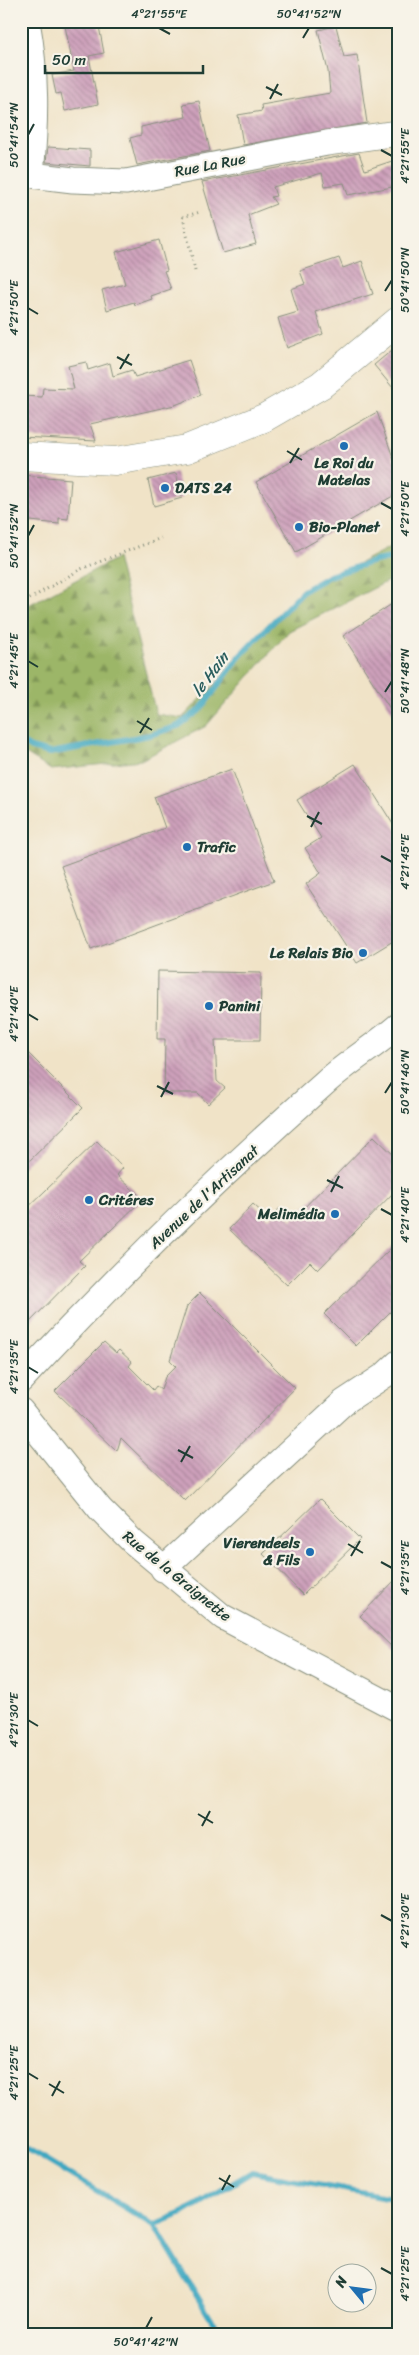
<svg xmlns="http://www.w3.org/2000/svg" width="419" height="2355" font-family="Sriracha,sans-serif">
<style>
.forest{fill:url(#forest-firs);stroke:#5e7a4e}
.lines{fill:none;stroke-linecap:round;stroke-linejoin:round}
.stream{stroke:#41a8c1;stroke-width:6}
.building{fill:url(#building-back-hatch)}
.minor-casing{stroke:#88907e;stroke-width:27}
.major-casing{stroke:#88907e;stroke-width:29}
.path{stroke:#88907e;stroke-width:3;stroke-dasharray:1 4;stroke-linecap:butt}
.minor{stroke:#fff;stroke-width:25}
.major{stroke:#fff;stroke-width:28}
.ticks{fill:none;stroke:#1f3d34;stroke-width:2}
.poi-dot{fill:#1f6fb2;stroke:#f7f3e8;stroke-width:2}
.labels{text-anchor:middle;dominant-baseline:central;stroke-width:4.5;stroke-linejoin:round;paint-order:stroke}
.street-label{font-size:15px;fill:#1f3d34;stroke:#f7f3e8}
.poi-label{font-size:15px;font-weight:bold;fill:#1f3d34;stroke:#f7f3e8;text-anchor:start}
.water-label{font-size:16px;font-style:italic;fill:#295d5e;stroke:#f7f3e8}
.neatline{fill:none;stroke:#1f3d34;stroke-width:2}
.ticks-label{font-size:12px;text-anchor:middle;fill:#1f3d34}
</style>
<defs>
<pattern id="forest-firs" width="22" height="20" patternUnits="userSpaceOnUse" patternTransform="scale(1.25)"><rect width="22" height="20" fill="#9cb667"/><path d="M5 1l3.5 6h-7zM16 11l3.5 6h-7z" fill="#7f9556"/></pattern>
<pattern id="building-back-hatch" width="6" height="6" patternUnits="userSpaceOnUse" patternTransform="scale(1.25)"><rect width="6" height="6" fill="#cea0bb"/><path d="M-1 5l2 2M0 0l6 6M5-1l2 2" fill="none" stroke="#a78499"/></pattern>
</defs>
<rect width="100%" height="100%" fill="#f7f3e8"/>
<filter id="ink" filterUnits="userSpaceOnUse"><feTurbulence type="fractalNoise" baseFrequency=".02" numOctaves="2"/><feDisplacementMap in="SourceGraphic" scale="10" xChannelSelector="R" yChannelSelector="G"/><feConvolveMatrix kernelMatrix="1 2 1 2 8 2 1 2 1" color-interpolation-filters="sRGB"/></filter>
<filter id="wash" filterUnits="userSpaceOnUse"><feTurbulence type="fractalNoise" baseFrequency=".0096" numOctaves="4" result="noise"/><feDisplacementMap in="SourceGraphic" scale="20" xChannelSelector="R" yChannelSelector="G"/><feGaussianBlur stdDeviation="1.12" result="paint"/><feColorMatrix in="noise" values="0 0 0 0 0 0 0 0 0 0 0 0 0 0 0 0 0 1.4 0 .05"/><feComposite in="paint" operator="in"/></filter>
<g filter="url(#wash)">
<rect width="100%" height="100%" fill="#f0e3c7"/>
<path class="forest" d="M 398,543 L 398,579 L 392,579 L 289,631 L 206,726 L 141,760 L 51,770 L 21,751 L 21,610 L 23,608 L 117,558 L 156,714 L 182,718 L 308,590 Z"/>
<g class="lines">
<path class="stream" d="M 21,742 L 31,748 L 50,753 L 150,735 L 178,726 L 200,710 L 240,656 L 303,591 L 329,576 L 375,561 L 398,557
M 21,2145 L 154,2225 L 220,2334
M 154,2225 L 183,2213 L 252,2172 L 398,2199"/>
</g>
<g id="blocks">
<path class="building" d="M 64,21 L 98,21 L 104,53 L 89,56 L 98,104 L 65,111 L 61,93 L 56,94 L 52,75 L 74,71 Z
M 336,26 L 344,57 L 357,55 L 367,123 L 243,145 L 238,115 L 262,111 L 261,105 L 330,93 L 328,71 L 318,30 Z
M 199,101 L 210,151 L 137,165 L 130,138 L 141,135 L 141,127 L 186,117 L 183,104 Z
M 48,147 L 90,150 L 90,166 L 46,162 Z
M 359,153 L 365,170 L 398,159 L 398,186 L 348,195 L 344,183 L 325,186 L 322,173 L 273,187 L 276,196 L 271,197 L 276,204 L 248,215 L 256,244 L 223,253 L 202,182 Z
M 159,240 L 167,270 L 164,271 L 171,289 L 151,296 L 152,299 L 135,305 L 134,302 L 107,310 L 102,290 L 125,284 L 116,252 Z
M 339,258 L 343,268 L 362,261 L 373,294 L 316,312 L 323,334 L 287,348 L 278,318 L 298,312 L 291,289 L 305,284 L 300,271 Z
M 398,345 L 398,394 L 374,365 Z
M 189,360 L 201,395 L 175,405 L 90,424 L 96,441 L 21,437 L 21,396 L 42,397 L 43,388 L 74,389 L 68,366 L 86,362 L 88,370 L 110,363 L 113,376 L 132,370 L 135,377 Z
M 377,412 L 394,460 L 398,458 L 398,493 L 296,552 L 256,482 Z
M 176,473 L 182,498 L 154,506 L 148,480 Z
M 21,475 L 71,479 L 68,519 L 59,518 L 59,524 L 21,520 Z
M 398,600 L 398,721 L 343,636 Z
M 355,764 L 398,832 L 398,938 L 357,963 L 306,884 L 321,873 L 305,848 L 321,838 L 297,800 Z
M 232,769 L 274,881 L 91,949 L 61,866 L 165,828 L 154,797 Z
M 158,971 L 261,973 L 260,1040 L 215,1040 L 217,1081 L 225,1088 L 208,1104 L 198,1093 L 164,1093 L 165,1039 L 157,1039 Z
M 21,1046 L 83,1108 L 21,1169 Z
M 374,1136 L 398,1159 L 398,1188 L 318,1270 L 310,1262 L 287,1285 L 229,1229 L 253,1204 L 269,1219 L 280,1208 L 292,1220 Z
M 97,1141 L 123,1168 L 117,1175 L 143,1199 L 79,1261 L 85,1266 L 21,1331 L 21,1214 Z
M 398,1241 L 398,1304 L 356,1346 L 324,1314 Z
M 200,1293 L 295,1388 L 185,1501 L 121,1438 L 117,1451 L 55,1391 L 104,1342 L 116,1353 L 119,1350 L 132,1362 L 129,1366 L 153,1390 L 156,1386 L 161,1390 L 165,1377 L 176,1366 L 170,1360 L 187,1306 Z
M 320,1499 L 360,1539 L 303,1595 L 263,1554 Z
M 398,1577 L 398,1653 L 360,1616 Z"/>
</g>
</g>
<g filter="url(#ink)">
<use href="#blocks" fill-opacity="0" stroke="#88907e" stroke-width="1"/>
<g class="lines">
<g class="minor-casing">
<path id="minor" d="M 27,21 C 37,76 36,120 31,175
M 21,172 L 31,175 L 73,180 L 126,182 L 327,143 L 398,133
M 21,1380 C 117,1276 220,1176 326,1082 C 348,1062 375,1046 398,1026
M 21,1411 L 100,1509 L 133,1542 L 223,1617 L 398,1709
M 163,1569 L 344,1402 L 385,1375 L 398,1363"/>
</g>
<g class="major-casing">
<path id="major" d="M 21,456 L 115,461 L 187,449 L 264,418 L 321,385 L 398,321"/>
</g>
<path class="path" d="M 195,271 L 183,217 L 200,212
M 21,604 L 81,569 L 161,538"/>
<use href="#minor" class="minor"/>
<use href="#major" class="major"/>
</g>
</g>
<path class="ticks" d="M 159,28 L 170,34M 303,38 L 309,28M 266,87 L 282,95M 270,99 L 278,84M 28,135 L 34,124M 381,150 L 392,156M 385,291 L 392,280M 28,308 L 38,314M 117,357 L 132,365M 120,369 L 129,354M 287,451 L 302,460M 290,463 L 299,448M 381,503 L 392,509M 28,536 L 34,525M 28,661 L 38,667M 385,692 L 392,681M 137,721 L 152,730M 140,733 L 149,718M 307,816 L 322,824M 311,827 L 319,812M 381,856 L 392,862M 28,1014 L 38,1020M 157,1086 L 173,1094M 385,1093 L 392,1082M 161,1097 L 169,1082M 327,1180 L 343,1188M 331,1192 L 339,1176M 381,1209 L 392,1215M 28,1367 L 38,1373M 178,1450 L 193,1458M 181,1462 L 190,1446M 348,1544 L 363,1553M 351,1556 L 360,1541M 381,1562 L 392,1568M 28,1720 L 38,1726M 198,1814 L 213,1823M 202,1826 L 210,1811M 381,1915 L 392,1921M 28,2073 L 38,2079M 49,2084 L 64,2093M 52,2096 L 60,2081M 219,2178 L 234,2187M 222,2190 L 230,2175M 381,2268 L 392,2274M 146,2328 L 152,2317"/>
<g class="poi-dot">
<circle cx="344" cy="446" r="5"/>
<circle cx="165" cy="488" r="5"/>
<circle cx="299" cy="527" r="5"/>
<circle cx="187" cy="847" r="5"/>
<circle cx="363" cy="953" r="5"/>
<circle cx="209" cy="1006" r="5"/>
<circle cx="89" cy="1200" r="5"/>
<circle cx="335" cy="1214" r="5"/>
<circle cx="310" cy="1552" r="5"/>
</g>
<g class="labels">
<g class="street-label">
<text transform="translate(210 165) rotate(-11)">Rue La Rue</text>
<text transform="translate(204 1197) rotate(-43)">Avenue de l'Artisanat</text>
<text transform="translate(177 1576) rotate(39)">Rue de la Graignette</text>
</g>
<g class="poi-label">
<text x="344" y="463" text-anchor="middle">Le Roi du<tspan x="344" dy="17">Matelas</tspan></text>
<text x="175" y="488">DATS 24</text>
<text x="309" y="527">Bio-Planet</text>
<text x="197" y="847">Trafic</text>
<text x="353" y="953" text-anchor="end">Le Relais Bio</text>
<text x="219" y="1006">Panini</text>
<text x="99" y="1200">Critéres</text>
<text x="325" y="1214" text-anchor="end">Melimédia</text>
<text x="300" y="1543" text-anchor="end">Vierendeels<tspan x="300" dy="17">&amp; Fils</tspan></text>
</g>
<g class="water-label">
<text transform="translate(210 674) rotate(-53)">le Hain</text>
</g>
</g>
<rect width="419" height="2355" fill="none" stroke="#f7f3e8" stroke-width="55"/>
<g transform="translate(352 2288) rotate(299)"><circle r="24" fill="#f7f3e8" stroke="#a1aaa0"/>
<path d="M0-4L9 19L0 12L-9 19Z" fill="#1f6fb2"/>
<text y="-8" font-size="14" font-weight="bold" text-anchor="middle" fill="#1f3d34">N</text>
</g>
<path d="M45 65v8h158v-8" fill="none" stroke="#1f3d34" stroke-width="2.5"/>
<text x="52" y="65" font-size="15" fill="#1f3d34" stroke="#f7f3e8" stroke-width="4" paint-order="stroke">50 m</text>
<rect x="28" y="28" width="364" height="2300" class="neatline"/>
<g class="ticks-label">
<text x="159" y="18">4°21'55"E</text>
<text x="309" y="18">50°41'52"N</text>
<text transform="translate(14 135) rotate(-90)" y="4">50°41'54"N</text>
<text transform="translate(405 156) rotate(-90)" y="4">4°21'55"E</text>
<text transform="translate(405 280) rotate(-90)" y="4">50°41'50"N</text>
<text transform="translate(14 308) rotate(-90)" y="4">4°21'50"E</text>
<text transform="translate(405 509) rotate(-90)" y="4">4°21'50"E</text>
<text transform="translate(14 536) rotate(-90)" y="4">50°41'52"N</text>
<text transform="translate(14 661) rotate(-90)" y="4">4°21'45"E</text>
<text transform="translate(405 681) rotate(-90)" y="4">50°41'48"N</text>
<text transform="translate(405 862) rotate(-90)" y="4">4°21'45"E</text>
<text transform="translate(14 1014) rotate(-90)" y="4">4°21'40"E</text>
<text transform="translate(405 1082) rotate(-90)" y="4">50°41'46"N</text>
<text transform="translate(405 1215) rotate(-90)" y="4">4°21'40"E</text>
<text transform="translate(14 1367) rotate(-90)" y="4">4°21'35"E</text>
<text transform="translate(405 1568) rotate(-90)" y="4">4°21'35"E</text>
<text transform="translate(14 1720) rotate(-90)" y="4">4°21'30"E</text>
<text transform="translate(405 1921) rotate(-90)" y="4">4°21'30"E</text>
<text transform="translate(14 2073) rotate(-90)" y="4">4°21'25"E</text>
<text transform="translate(405 2274) rotate(-90)" y="4">4°21'25"E</text>
<text x="146" y="2346">50°41'42"N</text>
</g>
</svg>
